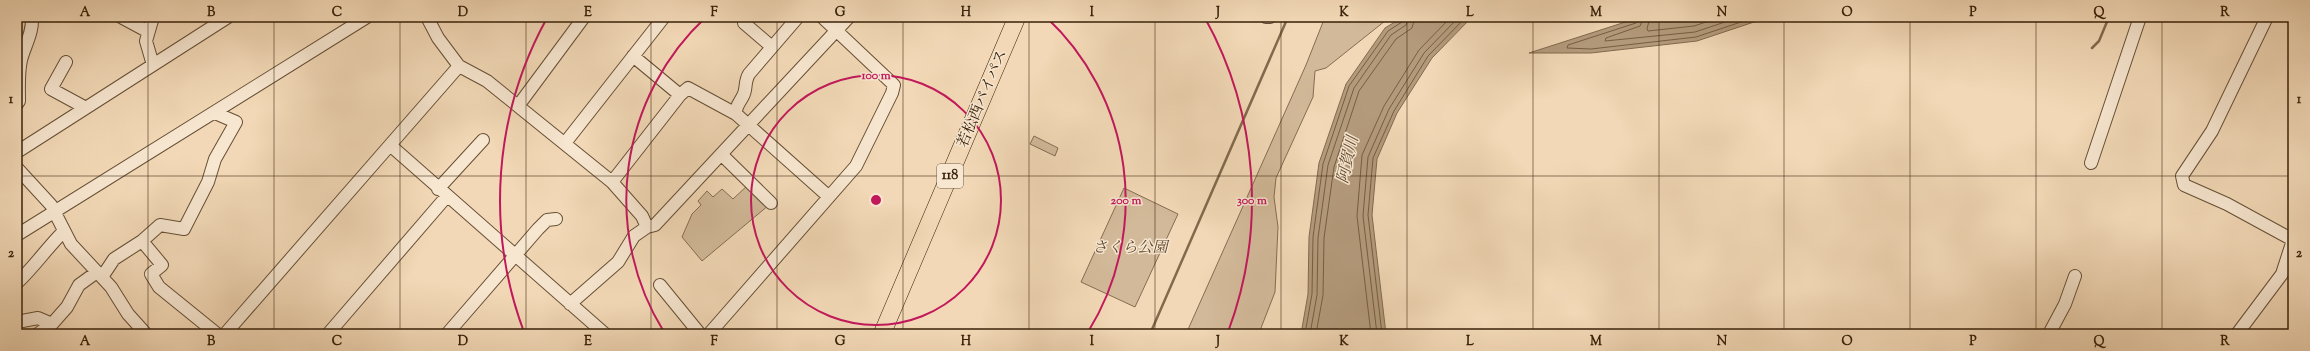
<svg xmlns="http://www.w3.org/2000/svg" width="2310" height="351" font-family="'Sorts Mill Goudy','Noto Serif JP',serif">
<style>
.green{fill:#d2b999;stroke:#856d51}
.water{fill:#b39a7b;stroke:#826a4d}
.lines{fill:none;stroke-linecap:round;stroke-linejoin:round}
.shore{stroke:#765e42;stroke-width:1}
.stream{stroke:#826a4d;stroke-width:2.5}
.minor-casing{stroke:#664f34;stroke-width:14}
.highway-casing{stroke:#382109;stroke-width:18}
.minor{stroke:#f7e6d0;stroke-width:12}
.highway{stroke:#f2d8b6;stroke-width:17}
.grid{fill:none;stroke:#382109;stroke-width:1;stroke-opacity:0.55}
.ring{fill:none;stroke:#c2185b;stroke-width:2}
.labels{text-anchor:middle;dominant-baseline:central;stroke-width:3;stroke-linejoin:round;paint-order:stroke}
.shield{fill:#f7e6d0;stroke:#715c45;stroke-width:1}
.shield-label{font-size:14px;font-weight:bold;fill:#382109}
.street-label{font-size:15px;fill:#382109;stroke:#f7e6d0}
.park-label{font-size:15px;font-style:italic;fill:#5e472d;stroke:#f7e6d0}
.water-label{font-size:16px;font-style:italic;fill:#634b31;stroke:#f7e6d0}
.centre{fill:#c2185b;stroke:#f7e6d0;stroke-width:2}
.ring-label{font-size:12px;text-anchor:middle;font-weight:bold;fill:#c2185b;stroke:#f7e6d0;stroke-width:3;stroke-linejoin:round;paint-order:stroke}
.neatline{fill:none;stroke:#382109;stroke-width:1.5}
.grid-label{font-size:13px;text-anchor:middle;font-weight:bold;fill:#382109}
</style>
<rect width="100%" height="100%" fill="#f2d8b6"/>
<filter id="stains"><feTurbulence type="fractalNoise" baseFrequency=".005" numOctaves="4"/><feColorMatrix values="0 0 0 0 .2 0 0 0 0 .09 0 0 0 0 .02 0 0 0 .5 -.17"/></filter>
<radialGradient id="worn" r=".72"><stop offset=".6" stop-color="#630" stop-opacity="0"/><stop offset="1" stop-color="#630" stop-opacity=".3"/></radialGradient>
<path class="green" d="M 1325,17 L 1390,17 L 1326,68 L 1315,71 L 1313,97 L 1276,178 L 1274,197 L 1278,227 L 1275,292 L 1261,328 L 1261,334 L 1186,334 L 1306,65 Z
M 1034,136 L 1058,148 L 1055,156 L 1030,144 Z
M 749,184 L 769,205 L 702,261 L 682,237 L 692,214 L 701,205 L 698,201 L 707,191 L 713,197 L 722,189 L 733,199 Z
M 1124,188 L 1178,214 L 1135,307 L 1081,282 Z"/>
<path class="water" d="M 1403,17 L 1472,17 L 1432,58 L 1397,113 L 1377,159 L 1372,215 L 1386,334 L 1301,334 L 1308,294 L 1309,237 L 1319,163 L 1346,84 L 1385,28 Z
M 1641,17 L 1769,17 L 1697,41 L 1591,53 L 1529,53 Z"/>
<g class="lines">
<path class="shore" d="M 1639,17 L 1636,23 L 1568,45 L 1567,48 L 1591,49 L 1696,37 L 1756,17
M 1644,17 L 1640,26 L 1606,38 L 1605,41 L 1695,32 L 1740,17
M 1650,17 L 1647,29 L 1648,31 L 1694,26 L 1721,17
M 1305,334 L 1312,294 L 1313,237 L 1323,164 L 1349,86 L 1388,31 L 1402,22 L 1404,17
M 1310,334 L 1317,295 L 1318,238 L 1328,165 L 1354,88 L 1391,35 L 1406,25 L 1409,17
M 1316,334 L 1323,295 L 1324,238 L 1334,167 L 1359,91 L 1396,39 L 1412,28 L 1415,17
M 1371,334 L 1357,216 L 1362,155 L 1384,106 L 1419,50 L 1451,17
M 1377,334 L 1363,216 L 1368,157 L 1389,109 L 1424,53 L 1459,17
M 1382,334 L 1368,215 L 1373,158 L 1394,111 L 1428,56 L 1466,17"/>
<path class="stream" d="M 2092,48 L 2099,41 L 2109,17
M 1150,334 L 1288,17"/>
<g class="minor-casing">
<path id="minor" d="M 121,17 L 147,31
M 153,17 L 146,41 L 153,65
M 427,17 L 438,38 L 459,66 L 487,81 L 612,182 L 642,216 L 647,227
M 798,17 L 749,74 C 744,82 747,89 743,96 C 740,102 735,107 736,114 L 828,196
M 1266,17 L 1270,17
M 2267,17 L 2212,131 L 2182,176 L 2184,185 L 2227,204 L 2293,240
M 744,23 L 772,47
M 633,56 L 680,95
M 66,62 L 51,89 L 86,108
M 459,66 L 390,145 L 605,334
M 17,104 L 19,101 C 19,87 18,74 21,60 C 25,45 33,33 32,17
M 518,106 L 584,17
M 565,143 L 664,17
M 17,152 L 228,17
M 722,155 L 771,203
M 2091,163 L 2140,17
M 17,168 L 51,205 L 71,244 L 111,287 L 128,314 L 146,334
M 612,182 L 680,95 L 688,88 L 736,114
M 438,189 L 483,140
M 17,235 L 367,17
M 142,241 L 162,265 L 151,274 L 159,287 L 217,334
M 102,277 L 114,259 L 142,241 L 160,225 L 184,229 L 208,182 L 215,159 L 236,122 L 215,113
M 17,283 C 34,267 47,248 63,232
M 660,285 L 700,334
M 570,304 L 618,262 L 634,236 L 647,227 L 655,225 L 849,17
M 17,322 L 38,318 L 52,324
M 38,334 L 52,324 L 67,307 L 79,285 L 97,272
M 225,334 L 390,145
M 328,334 L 447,196
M 447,334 L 538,229 L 547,220 L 556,219
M 709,334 L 856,166 L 892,93 L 894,85 L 822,17
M 2049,334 L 2065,304 L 2075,276
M 2237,334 L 2282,274 L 2293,240"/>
</g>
<g class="highway-casing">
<path id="highway" d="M 882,334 L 1017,17"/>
</g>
<use href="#minor" class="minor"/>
<use href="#highway" class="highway"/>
</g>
<path class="grid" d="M 148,17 L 148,334M 274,17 L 274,334M 400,17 L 400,334M 526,17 L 526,334M 651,17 L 651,334M 777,17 L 777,334M 903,17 L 903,334M 1029,17 L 1029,334M 1155,17 L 1155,334M 1281,17 L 1281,334M 1407,17 L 1407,334M 1533,17 L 1533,334M 1659,17 L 1659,334M 1784,17 L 1784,334M 1910,17 L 1910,334M 2036,17 L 2036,334M 2162,17 L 2162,334M 17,176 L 2293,176"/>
<g class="ring">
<circle cx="876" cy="200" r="125"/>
<path d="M664 332A250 250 0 0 1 706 17M1046 17A250 250 0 0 1 1088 332"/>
<path d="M524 332A376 376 0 0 1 547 18M1205 18A376 376 0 0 1 1228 332"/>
</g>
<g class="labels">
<rect class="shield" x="937" y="164" width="26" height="24" rx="3"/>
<g class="shield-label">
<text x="950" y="176">118</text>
</g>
<g class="street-label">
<text transform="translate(983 99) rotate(-67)">若松西バイパス</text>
</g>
<g class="park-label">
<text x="1130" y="248">さくら公園</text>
</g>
<g class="water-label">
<text transform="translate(1349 160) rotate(-77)">阿賀川</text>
</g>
</g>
<circle cx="876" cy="200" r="6" class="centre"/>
<g class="ring-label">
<text x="876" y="79">100 m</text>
<text x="1126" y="204">200 m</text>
<text x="1252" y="204">300 m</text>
</g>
<rect width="2310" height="351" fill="none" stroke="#f2d8b6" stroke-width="44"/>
<rect x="22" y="22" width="2266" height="307" class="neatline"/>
<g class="grid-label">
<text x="85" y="16">A</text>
<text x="211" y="16">B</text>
<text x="337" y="16">C</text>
<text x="463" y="16">D</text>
<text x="588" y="16">E</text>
<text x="714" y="16">F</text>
<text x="840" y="16">G</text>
<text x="966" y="16">H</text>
<text x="1092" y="16">I</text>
<text x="1218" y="16">J</text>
<text x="1344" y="16">K</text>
<text x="1470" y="16">L</text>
<text x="1596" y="16">M</text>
<text x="1722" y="16">N</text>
<text x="1847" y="16">O</text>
<text x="1973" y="16">P</text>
<text x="2099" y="16">Q</text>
<text x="2225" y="16">R</text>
<text x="11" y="103">1</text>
<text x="2299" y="103">1</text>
<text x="11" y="257">2</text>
<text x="2299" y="257">2</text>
<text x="85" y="345">A</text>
<text x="211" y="345">B</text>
<text x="337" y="345">C</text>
<text x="463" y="345">D</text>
<text x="588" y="345">E</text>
<text x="714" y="345">F</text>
<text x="840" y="345">G</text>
<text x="966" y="345">H</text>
<text x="1092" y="345">I</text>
<text x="1218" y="345">J</text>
<text x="1344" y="345">K</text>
<text x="1470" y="345">L</text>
<text x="1596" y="345">M</text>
<text x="1722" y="345">N</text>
<text x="1847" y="345">O</text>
<text x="1973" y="345">P</text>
<text x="2099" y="345">Q</text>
<text x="2225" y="345">R</text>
</g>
<rect width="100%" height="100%" filter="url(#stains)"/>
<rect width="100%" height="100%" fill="url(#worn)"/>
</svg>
